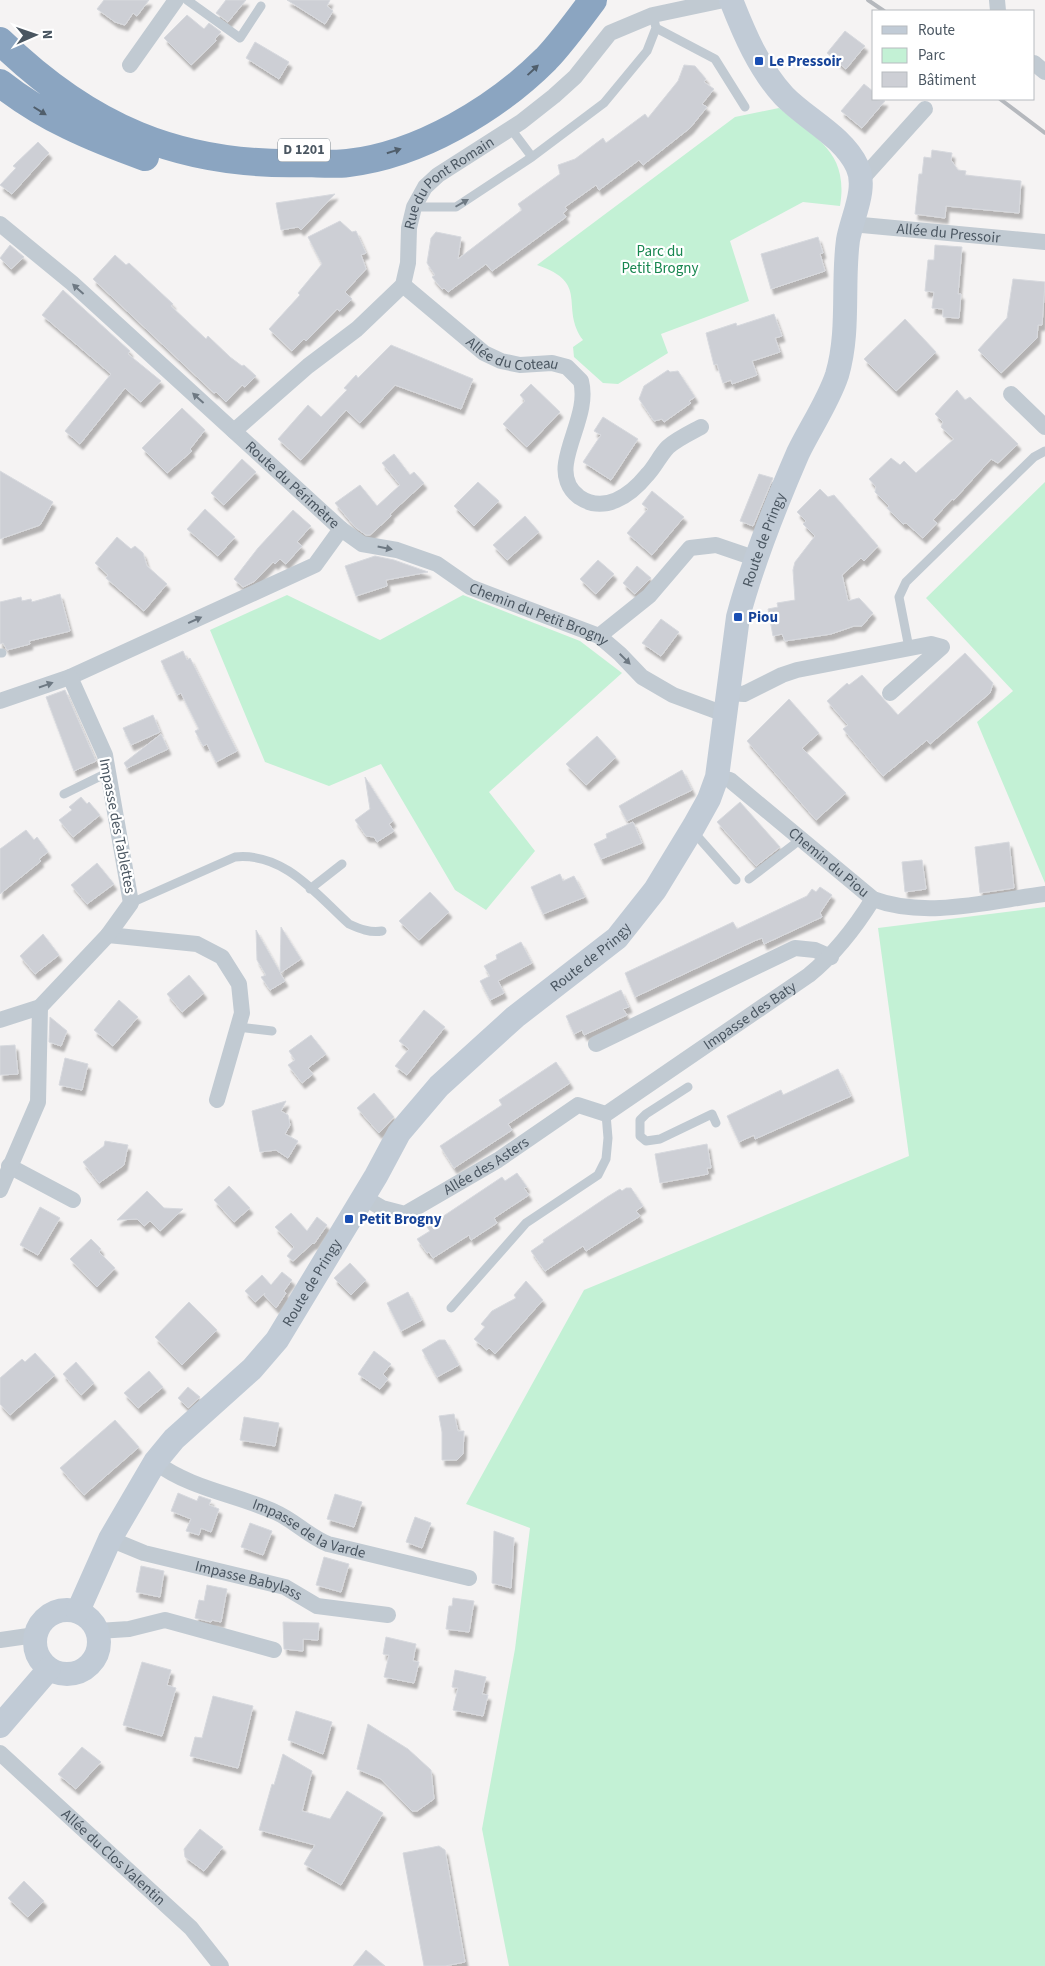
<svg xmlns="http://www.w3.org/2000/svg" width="1045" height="1966" font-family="'Source Sans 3',sans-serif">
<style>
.green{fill:#c3f1d5}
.building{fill:#cdcfd5;stroke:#d7d9de;filter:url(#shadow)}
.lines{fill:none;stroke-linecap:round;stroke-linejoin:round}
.lane{stroke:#c1cad2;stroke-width:9}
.street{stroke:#c1cad2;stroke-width:16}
.secondary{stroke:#c1cbd6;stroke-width:24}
.highway{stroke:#8ba5c1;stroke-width:28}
.rail{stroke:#b5b8bd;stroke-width:4}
.oneway{fill:#505e6b}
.oneway2{fill:#6e7983}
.transit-dot{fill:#1a4fb4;stroke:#fff;stroke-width:2}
.labels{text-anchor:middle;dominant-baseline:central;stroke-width:4.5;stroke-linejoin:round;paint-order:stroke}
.shield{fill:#fff;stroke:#808990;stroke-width:1}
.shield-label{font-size:14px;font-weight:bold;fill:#4a5661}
.transit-label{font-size:15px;font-weight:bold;fill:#164399;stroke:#fff;text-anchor:start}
.street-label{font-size:15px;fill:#4a5661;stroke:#fff}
.park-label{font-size:15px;fill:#17864f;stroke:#fff}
</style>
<defs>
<filter id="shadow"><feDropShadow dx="3" dy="5.5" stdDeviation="1" flood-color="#0004"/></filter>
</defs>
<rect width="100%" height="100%" fill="#f5f3f3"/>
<path class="green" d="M 779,108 C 816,138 849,152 840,206 L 803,202 L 730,241 L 749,301 L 661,334 L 668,353 L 618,384 L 603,383 L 574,357 L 573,347 L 583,340 C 559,307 591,283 537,265 L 735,117 Z
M 1045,482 L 1045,883 L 977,722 L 1013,691 L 926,598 Z
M 287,595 L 380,640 L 463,595 L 580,641 L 622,673 L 489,792 L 535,851 L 486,910 L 455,890 L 381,764 L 329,786 L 265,762 L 210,630 Z
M 1045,907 L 1045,1966 L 509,1966 L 482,1829 L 515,1649 L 530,1528 L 466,1504 L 584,1290 L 909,1156 L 878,928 Z"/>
<path class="building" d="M 104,0 L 149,0 L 137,16 L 133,13 L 125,25 L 115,22 L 97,9 Z
M 226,0 L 246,0 L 228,22 L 216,13 Z
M 287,0 L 330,0 L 327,6 L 333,11 L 325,24 Z
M 187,15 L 204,29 L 209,23 L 221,32 L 215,39 L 216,41 L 191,65 L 164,38 Z
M 845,31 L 865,46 L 846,69 L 827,53 Z
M 255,42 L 289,62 L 279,79 L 246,58 Z
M 684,65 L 695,66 L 706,79 L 704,82 L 714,89 L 702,104 L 707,107 L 690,128 L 643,165 L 639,160 L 599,190 L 596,185 L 565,207 L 567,210 L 563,213 L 566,217 L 492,271 L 486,264 L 448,292 L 444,288 L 442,289 L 432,277 L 435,275 L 427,263 L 431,238 L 436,232 L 461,237 L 458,259 L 522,210 L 518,204 L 560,174 L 558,165 L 575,159 L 603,138 L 606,143 L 645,114 L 648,118 L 678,81 Z
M 864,84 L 874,92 L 874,99 L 885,101 L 862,128 L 841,111 Z
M 38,142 L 49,153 L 12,194 L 0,185 L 16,168 L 13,166 Z
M 932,150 L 952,153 L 951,160 L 958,170 L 966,171 L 965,175 L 1021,181 L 1019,213 L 946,206 L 945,218 L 915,214 L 919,174 L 922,174 L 924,157 L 931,158 Z
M 335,194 L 301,230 L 298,227 L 281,230 L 276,203 Z
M 340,221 L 352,232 L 356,231 L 366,253 L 361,255 L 366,269 L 345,292 L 352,299 L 340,311 L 337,309 L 306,341 L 304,339 L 292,351 L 269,329 L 300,295 L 298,293 L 322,264 L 308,237 Z
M 818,237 L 823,253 L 820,254 L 825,271 L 771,289 L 761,254 Z
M 10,245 L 24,257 L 11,269 L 0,258 Z
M 935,245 L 962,247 L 958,294 L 961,294 L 959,318 L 943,317 L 943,309 L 932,308 L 934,292 L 925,291 L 928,260 L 934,260 Z
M 115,255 L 126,265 L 129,263 L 173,304 L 171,306 L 206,339 L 208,336 L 230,357 L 242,366 L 244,365 L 256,376 L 245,387 L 242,385 L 226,402 L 216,392 L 214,393 L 93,279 Z
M 1013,279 L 1045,282 L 1042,325 L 1038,325 L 1037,338 L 1001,373 L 978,350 L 1007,318 Z
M 63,290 L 130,351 L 128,354 L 161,381 L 141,402 L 125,388 L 80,444 L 65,431 L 111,374 L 42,315 Z
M 774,314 L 782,336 L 775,338 L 780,352 L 752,361 L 757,375 L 732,384 L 731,380 L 723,383 L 717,364 L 714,365 L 706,333 L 736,323 L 737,326 Z
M 905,319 L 936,352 L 896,391 L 864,359 Z
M 391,345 L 473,379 L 461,409 L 395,385 L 360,423 L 346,410 L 301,460 L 278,439 L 308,405 L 321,417 L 347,390 L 344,388 L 356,375 L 358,378 Z
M 668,370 L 670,372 L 678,371 L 695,397 L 689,401 L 691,403 L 664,422 L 662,419 L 654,421 L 639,399 L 644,386 Z
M 531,384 L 560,412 L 527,447 L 503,424 L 525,401 L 520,395 Z
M 957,390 L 965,400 L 970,397 L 1018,444 L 998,463 L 991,459 L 954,500 L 952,499 L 933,520 L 937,523 L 923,538 L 906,523 L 903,524 L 887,508 L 889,506 L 875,492 L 876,487 L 869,479 L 891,458 L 900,465 L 904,461 L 916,473 L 954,439 L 941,427 L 943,422 L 935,414 Z
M 182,408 L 205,430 L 190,449 L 192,451 L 167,473 L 142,448 Z
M 603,417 L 638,439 L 611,480 L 583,462 L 601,435 L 594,431 Z
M 394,454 L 410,475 L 414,472 L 424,483 L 390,514 L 391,516 L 370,535 L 366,535 L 355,527 L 335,503 L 360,485 L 377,506 L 400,485 L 382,463 Z
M 242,459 L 256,472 L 224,505 L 211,493 Z
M 0,471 L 53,502 L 40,525 L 0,539 Z
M 759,474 L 773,478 L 753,526 L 740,521 Z
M 478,482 L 499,501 L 474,526 L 454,506 Z
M 820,489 L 828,497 L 834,495 L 878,546 L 864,561 L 861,558 L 842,575 L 848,601 L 859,598 L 873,613 L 862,626 L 854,626 L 831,634 L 785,641 L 782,634 L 773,636 L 768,609 L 778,607 L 777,603 L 795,600 L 793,570 L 795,562 L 815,536 L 803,524 L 806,521 L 797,512 Z
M 652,491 L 684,517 L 652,555 L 627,533 L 648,509 L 642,504 Z
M 205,509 L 235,537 L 218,556 L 187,529 Z
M 293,510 L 311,526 L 297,542 L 302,546 L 286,564 L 280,559 L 275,564 L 273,562 L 255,581 L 243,587 L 234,579 L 258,548 Z
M 525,516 L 539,532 L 507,560 L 493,545 Z
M 117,537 L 131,549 L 135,546 L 143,553 L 147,566 L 167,584 L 144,611 L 106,578 L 108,575 L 95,563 Z
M 375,556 L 394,560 L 428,572 L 386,580 L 387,586 L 356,596 L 345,566 Z
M 598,560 L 614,574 L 596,594 L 580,579 Z
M 637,566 L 651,578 L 635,594 L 623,583 Z
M 60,594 L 70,631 L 29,641 L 30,644 L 7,650 L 3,643 L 0,644 L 0,602 L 21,597 L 22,601 L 31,599 L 32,602 Z
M 661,619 L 679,632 L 661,656 L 642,643 Z
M 183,651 L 187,660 L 190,658 L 237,751 L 216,762 L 207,744 L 203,746 L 195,731 L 199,729 L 181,693 L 177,695 L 161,661 Z
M 965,653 L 993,683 L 990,693 L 930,744 L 927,740 L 883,776 L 843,729 L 848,725 L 827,701 L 847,683 L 849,685 L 862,675 L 898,715 Z
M 65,690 L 96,761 L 74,771 L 46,697 Z
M 789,699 L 819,733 L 802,748 L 846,793 L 816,820 L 747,741 Z
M 153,715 L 160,732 L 131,745 L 123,728 Z
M 161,734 L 168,749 L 127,768 L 124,763 Z
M 597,736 L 616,757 L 586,785 L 566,764 Z
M 682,770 L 692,790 L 627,821 L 619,806 Z
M 365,777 L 393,821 L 389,824 L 394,831 L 377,842 L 374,837 L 366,836 L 355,820 L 370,809 Z
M 81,797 L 87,804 L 89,802 L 100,815 L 73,837 L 59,820 L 72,810 L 69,807 Z
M 740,802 L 780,847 L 756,866 L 717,822 Z
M 633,822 L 642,843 L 601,859 L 594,844 L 607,838 L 606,834 Z
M 26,830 L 34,840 L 37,837 L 48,852 L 39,859 L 41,861 L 0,894 L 0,849 Z
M 1009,842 L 1014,888 L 980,893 L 975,847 Z
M 922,860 L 926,889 L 905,892 L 902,862 Z
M 97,863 L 114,884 L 87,904 L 71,885 Z
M 560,874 L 563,881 L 574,876 L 585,897 L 543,914 L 531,887 Z
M 820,887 L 832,895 L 820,913 L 822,917 L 764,944 L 762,938 L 754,941 L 635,997 L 625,973 L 733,922 L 737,929 L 807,896 L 812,889 L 816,892 Z
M 430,892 L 449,912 L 419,940 L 399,921 Z
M 281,927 L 301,959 L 280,973 L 285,981 L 270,990 L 261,977 L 266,975 L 257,960 L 256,930 L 280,972 Z
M 43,934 L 59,955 L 35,974 L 20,956 Z
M 521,942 L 532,963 L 498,981 L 504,993 L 490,1000 L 480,981 L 490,976 L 484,966 L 497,959 L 496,955 Z
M 189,975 L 204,993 L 182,1012 L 167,994 Z
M 621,990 L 629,1007 L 623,1009 L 627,1015 L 584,1035 L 582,1030 L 574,1034 L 566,1016 Z
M 119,1000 L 138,1017 L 113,1046 L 94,1030 Z
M 424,1010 L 445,1027 L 407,1075 L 395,1066 L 409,1049 L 399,1041 Z
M 50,1017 L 67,1031 L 61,1046 L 49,1042 Z
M 311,1035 L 326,1054 L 308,1068 L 313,1074 L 302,1083 L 288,1065 L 295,1060 L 289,1051 Z
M 15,1045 L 18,1074 L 0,1075 L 0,1046 Z
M 65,1058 L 88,1064 L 82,1090 L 59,1085 Z
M 556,1062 L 570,1083 L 508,1124 L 512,1130 L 454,1168 L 440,1146 L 502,1105 L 499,1100 Z
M 838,1069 L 851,1096 L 755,1139 L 754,1135 L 739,1142 L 727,1116 L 781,1090 L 783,1095 Z
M 374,1093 L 394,1117 L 379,1133 L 357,1108 Z
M 286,1101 L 281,1111 L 288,1115 L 290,1125 L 285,1134 L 298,1141 L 288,1158 L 276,1150 L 260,1152 L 252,1111 Z
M 105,1141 L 128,1145 L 124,1165 L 99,1183 L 83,1162 L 104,1146 Z
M 707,1144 L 711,1168 L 707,1168 L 708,1174 L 660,1183 L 655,1154 Z
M 517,1173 L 527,1187 L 524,1188 L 529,1195 L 494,1218 L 497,1223 L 471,1240 L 469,1235 L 433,1258 L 429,1252 L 427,1253 L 417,1239 L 430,1231 L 427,1227 L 502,1177 L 505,1181 Z
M 229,1186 L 250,1208 L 234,1222 L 214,1200 Z
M 626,1188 L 631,1188 L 643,1206 L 636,1211 L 640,1216 L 586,1251 L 583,1246 L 545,1271 L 531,1251 L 544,1242 L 543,1240 L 607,1197 L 620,1189 L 622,1191 Z
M 147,1191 L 164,1208 L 183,1209 L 160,1231 L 150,1221 L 144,1226 L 137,1219 L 117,1220 Z
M 40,1207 L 60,1218 L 38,1255 L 20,1245 Z
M 291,1213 L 307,1231 L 317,1217 L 327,1225 L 314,1244 L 313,1243 L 293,1261 L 287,1256 L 294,1247 L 275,1227 Z
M 91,1239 L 101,1249 L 99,1252 L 115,1268 L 97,1287 L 70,1259 Z
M 350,1263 L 366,1280 L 351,1295 L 334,1278 Z
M 282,1272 L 292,1280 L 284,1291 L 286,1293 L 276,1308 L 264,1295 L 265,1293 L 255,1302 L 245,1291 L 262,1275 L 271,1285 Z
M 526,1281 L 543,1300 L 495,1354 L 489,1348 L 487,1350 L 474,1339 L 485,1327 L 481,1324 L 492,1311 L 516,1298 L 514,1295 Z
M 408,1292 L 422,1320 L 401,1331 L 387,1303 Z
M 189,1302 L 217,1330 L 182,1365 L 155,1337 Z
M 439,1340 L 445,1340 L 459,1365 L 437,1377 L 422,1350 Z
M 374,1351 L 391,1364 L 383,1374 L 388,1379 L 380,1389 L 358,1374 Z
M 35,1353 L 55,1375 L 10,1415 L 0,1404 L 0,1378 L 22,1359 L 25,1362 Z
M 76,1362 L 94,1383 L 81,1395 L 63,1374 Z
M 149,1371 L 163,1387 L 138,1408 L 124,1393 Z
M 188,1387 L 200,1397 L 188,1408 L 178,1398 Z
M 454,1414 L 458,1431 L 464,1431 L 463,1454 L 457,1460 L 442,1460 L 442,1432 L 439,1416 Z
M 244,1417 L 279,1423 L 275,1446 L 240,1440 Z
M 115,1420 L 139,1447 L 84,1495 L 60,1468 Z
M 178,1493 L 197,1501 L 199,1496 L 211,1500 L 209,1505 L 219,1509 L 211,1532 L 201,1528 L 199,1535 L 186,1531 L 191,1519 L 171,1511 Z
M 335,1494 L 362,1502 L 354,1527 L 327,1519 Z
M 415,1517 L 431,1523 L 422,1548 L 406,1542 Z
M 250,1523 L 272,1531 L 263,1555 L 241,1547 Z
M 494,1531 L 514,1538 L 511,1588 L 492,1583 Z
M 324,1557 L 349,1564 L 341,1592 L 316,1585 Z
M 141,1566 L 164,1571 L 160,1597 L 136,1592 Z
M 207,1585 L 227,1589 L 221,1622 L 212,1620 L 211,1622 L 195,1618 L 199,1600 L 204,1601 Z
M 453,1598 L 474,1601 L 469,1632 L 446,1629 L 449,1606 L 452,1606 Z
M 283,1622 L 319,1623 L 318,1640 L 303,1639 L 303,1651 L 284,1649 Z
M 386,1637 L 416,1644 L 413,1661 L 419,1662 L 414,1683 L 384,1677 L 389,1655 L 383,1654 Z
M 142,1662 L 171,1670 L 167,1685 L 176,1688 L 162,1736 L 123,1725 Z
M 455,1670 L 486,1677 L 482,1694 L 488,1695 L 483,1716 L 453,1710 L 458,1688 L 452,1687 Z
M 213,1696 L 253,1706 L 238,1768 L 190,1756 L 195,1737 L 202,1738 Z
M 296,1711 L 332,1722 L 323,1754 L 288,1740 Z
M 368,1724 L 408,1749 L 431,1770 L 434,1799 L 417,1811 L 412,1811 L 381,1779 L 357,1769 Z
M 82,1747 L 101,1762 L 76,1789 L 58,1774 Z
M 283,1754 L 312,1771 L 302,1811 L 330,1819 L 347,1791 L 383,1813 L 341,1885 L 304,1864 L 315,1845 L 259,1830 L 272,1784 L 274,1785 Z
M 200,1829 L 223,1847 L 204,1871 L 185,1857 L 184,1849 Z
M 439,1846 L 445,1850 L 465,1962 L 445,1966 L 424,1966 L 403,1853 Z
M 24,1881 L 44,1901 L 28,1917 L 8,1898 Z
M 366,1950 L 385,1966 L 353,1966 Z"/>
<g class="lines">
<path class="lane" d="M 187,0 L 240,38 L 261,6
M 656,28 L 715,59 L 745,107
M 511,129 L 532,157
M 414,207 L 456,207 L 532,157 L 604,103 L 647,51 L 656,28 L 653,15
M 909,648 L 899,597 L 906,582 L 1034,457 L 1045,451
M 0,653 L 2,653
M 64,794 L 109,772
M 690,835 L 698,837 L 736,880
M 749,879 L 801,839
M 310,889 L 342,864
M 131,903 L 235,857 C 284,852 316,894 349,924 C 360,929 370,933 382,931
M 238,1027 L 272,1031
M 688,1087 L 646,1114 L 640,1120 L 640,1136 L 646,1141 L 660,1139 L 712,1114 L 716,1123
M 451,1308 L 526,1223 L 598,1175 L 606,1159 L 608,1138 L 606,1114"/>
<g class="street">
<path d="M 997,0 L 998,11"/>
<path d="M 1034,63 L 1045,72"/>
<path d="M 130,65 L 176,0"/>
<path d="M 861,180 L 925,109"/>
<path id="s1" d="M 0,224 L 72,283 L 341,529 L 315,565 L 70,677 L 0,701"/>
<path id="s2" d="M 851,224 L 1045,242"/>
<path id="s3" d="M 403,285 L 484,353 L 501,361 L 520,365 L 552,363 L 567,367 L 581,381 C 588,408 570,436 566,463 C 564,476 568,489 579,497 C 604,514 630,496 647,475 C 655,467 660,455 668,447 C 677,439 690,433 701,427"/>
<path d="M 1011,394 L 1045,427"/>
<path id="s4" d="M 234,431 L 308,366 L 357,329 L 403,285 L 408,263 L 409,228 L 414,207 L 425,187 L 438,175 L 521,122 L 554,96 L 575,77 L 610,33 L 653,15 L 724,0"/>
<path id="s5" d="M 341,529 L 362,544 L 397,550 L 437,564 L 470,587 L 599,636 L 620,654 L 642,677 L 673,695 L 727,715"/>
<path d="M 599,636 L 649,596 L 690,548 L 716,545 L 757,559"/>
<path d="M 729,693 L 744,694 L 782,675 L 797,670 L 931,644 L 942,647 L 890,693"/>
<path id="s6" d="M 717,777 L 730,780 L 873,899 C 926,919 990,901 1045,894"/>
<path d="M 108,935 L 197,944 L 222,957 L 239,984 L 242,1013 L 217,1100"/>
<path d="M 0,1020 L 40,1007 L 108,935 L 131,903 L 105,755 L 70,677"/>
<path d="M 596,1044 L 795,948 L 815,950 L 831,957"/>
<path d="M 9,1166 L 73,1200"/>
<path d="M 0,1190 L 38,1102 L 40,1007"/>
<path id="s7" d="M 363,1197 L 382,1208 L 405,1214 L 498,1160 L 578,1105 L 606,1114 L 809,975 C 836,953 855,928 873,899"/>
<path id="s8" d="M 155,1462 C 191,1489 235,1494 275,1512 C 294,1520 308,1536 328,1544 L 469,1578"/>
<path id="s9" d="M 110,1539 L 144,1553 L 285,1587 L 317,1606 L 388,1615"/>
<path d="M 98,1631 L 129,1629 L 165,1620 L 274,1650"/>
<path d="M 0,1640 L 35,1635"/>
<path id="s10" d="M 0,1753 L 191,1928 L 221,1966"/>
</g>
<g class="secondary">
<circle cx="67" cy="1642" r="32"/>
<path id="s11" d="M 78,1611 L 110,1539 L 155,1462 L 174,1439 L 252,1369 L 277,1340 L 376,1176 L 399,1133 L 439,1086 L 515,1017 L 617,938 L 655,890 L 694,826 L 709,799 L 717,777 L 738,617 C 753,561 775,506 798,453 C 810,428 828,402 837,375 C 850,331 842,284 848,240 C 852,217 868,188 857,166 C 843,136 806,119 784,96 C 759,69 744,33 731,0"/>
<path d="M 0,1726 L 49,1669"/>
</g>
<path class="highway" d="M 0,41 C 89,127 178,166 302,163 C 317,163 333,165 348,163 C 419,155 496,109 546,59 C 563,41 578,20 593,0
M 0,83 C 44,118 92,138 145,157"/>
<path class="rail" d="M 868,0 L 884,11
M 1000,99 L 1045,133"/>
</g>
<defs><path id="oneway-solid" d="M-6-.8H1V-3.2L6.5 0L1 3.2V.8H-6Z" transform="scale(1.25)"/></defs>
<g class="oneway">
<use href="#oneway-solid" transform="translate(533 70) rotate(-43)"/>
<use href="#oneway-solid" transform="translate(40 111) rotate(32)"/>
<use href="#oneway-solid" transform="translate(394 151) rotate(-17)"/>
</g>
<g class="oneway2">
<use href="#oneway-solid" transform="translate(462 203) rotate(-30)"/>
<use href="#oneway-solid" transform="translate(78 289) rotate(-138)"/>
<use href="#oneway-solid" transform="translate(198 398) rotate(-138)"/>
<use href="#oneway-solid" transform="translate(385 548) rotate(11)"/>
<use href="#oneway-solid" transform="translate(195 620) rotate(-24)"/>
<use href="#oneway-solid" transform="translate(625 659) rotate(45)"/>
<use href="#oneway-solid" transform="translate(46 685) rotate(-19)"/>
</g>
<g class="transit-dot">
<rect x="754" y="56" width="10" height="10" rx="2.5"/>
<rect x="733" y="612" width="10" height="10" rx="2.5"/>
<rect x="344" y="1214" width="10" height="10" rx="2.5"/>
</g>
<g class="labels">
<rect class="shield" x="278" y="138.5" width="52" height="23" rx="4"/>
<g class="shield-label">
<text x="304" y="150">D 1201</text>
</g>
<g class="transit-label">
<text x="769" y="61">Le Pressoir</text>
<text x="748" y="617">Piou</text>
<text x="359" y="1219">Petit Brogny</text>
</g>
<g class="street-label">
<text stroke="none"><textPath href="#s4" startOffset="344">Rue du Pont Romain</textPath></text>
<text stroke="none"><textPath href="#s2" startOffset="98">Allée du Pressoir</textPath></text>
<text stroke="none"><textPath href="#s3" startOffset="134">Allée du Coteau</textPath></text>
<text stroke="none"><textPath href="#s1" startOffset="392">Route du Périmètre</textPath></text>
<text stroke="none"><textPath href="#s11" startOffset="1308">Route de Pringy</textPath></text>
<text stroke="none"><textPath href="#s5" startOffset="218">Chemin du Petit Brogny</textPath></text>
<text transform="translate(117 826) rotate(79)">Impasse des Tablettes</text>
<text stroke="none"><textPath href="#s6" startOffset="142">Chemin du Piou</textPath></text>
<text stroke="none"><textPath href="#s11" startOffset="842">Route de Pringy</textPath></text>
<text stroke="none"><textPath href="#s7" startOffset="454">Impasse des Baty</textPath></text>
<text stroke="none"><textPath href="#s7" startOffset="140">Allée des Asters</textPath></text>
<text stroke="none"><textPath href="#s11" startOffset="408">Route de Pringy</textPath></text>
<text stroke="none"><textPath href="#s8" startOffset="169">Impasse de la Varde</textPath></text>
<text stroke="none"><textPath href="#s9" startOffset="145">Impasse Babylass</textPath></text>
<text stroke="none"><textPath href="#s10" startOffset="154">Allée du Clos Valentin</textPath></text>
</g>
<g class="park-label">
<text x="660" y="251">Parc du<tspan x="660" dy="17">Petit Brogny</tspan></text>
</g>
</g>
<rect x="872" y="10" width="162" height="90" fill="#ffffff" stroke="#b7bbc0"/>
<rect x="882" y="26" width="25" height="8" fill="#c1cbd6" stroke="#b7bbc0"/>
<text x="918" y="35" font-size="15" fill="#4a5661">Route</text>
<rect x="882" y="48" width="25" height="15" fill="#c3f1d5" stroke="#b7bbc0"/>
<text x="918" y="60" font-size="15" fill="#4a5661">Parc</text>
<rect x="882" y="72" width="25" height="15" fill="#cdcfd5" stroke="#b7bbc0"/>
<text x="918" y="85" font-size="15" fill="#4a5661">Bâtiment</text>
<g transform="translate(35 35) rotate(88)" stroke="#ffffff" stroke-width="4" paint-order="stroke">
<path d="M0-4L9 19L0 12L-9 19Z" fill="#4a5661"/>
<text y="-8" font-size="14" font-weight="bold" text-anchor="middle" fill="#4a5661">N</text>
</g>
</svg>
